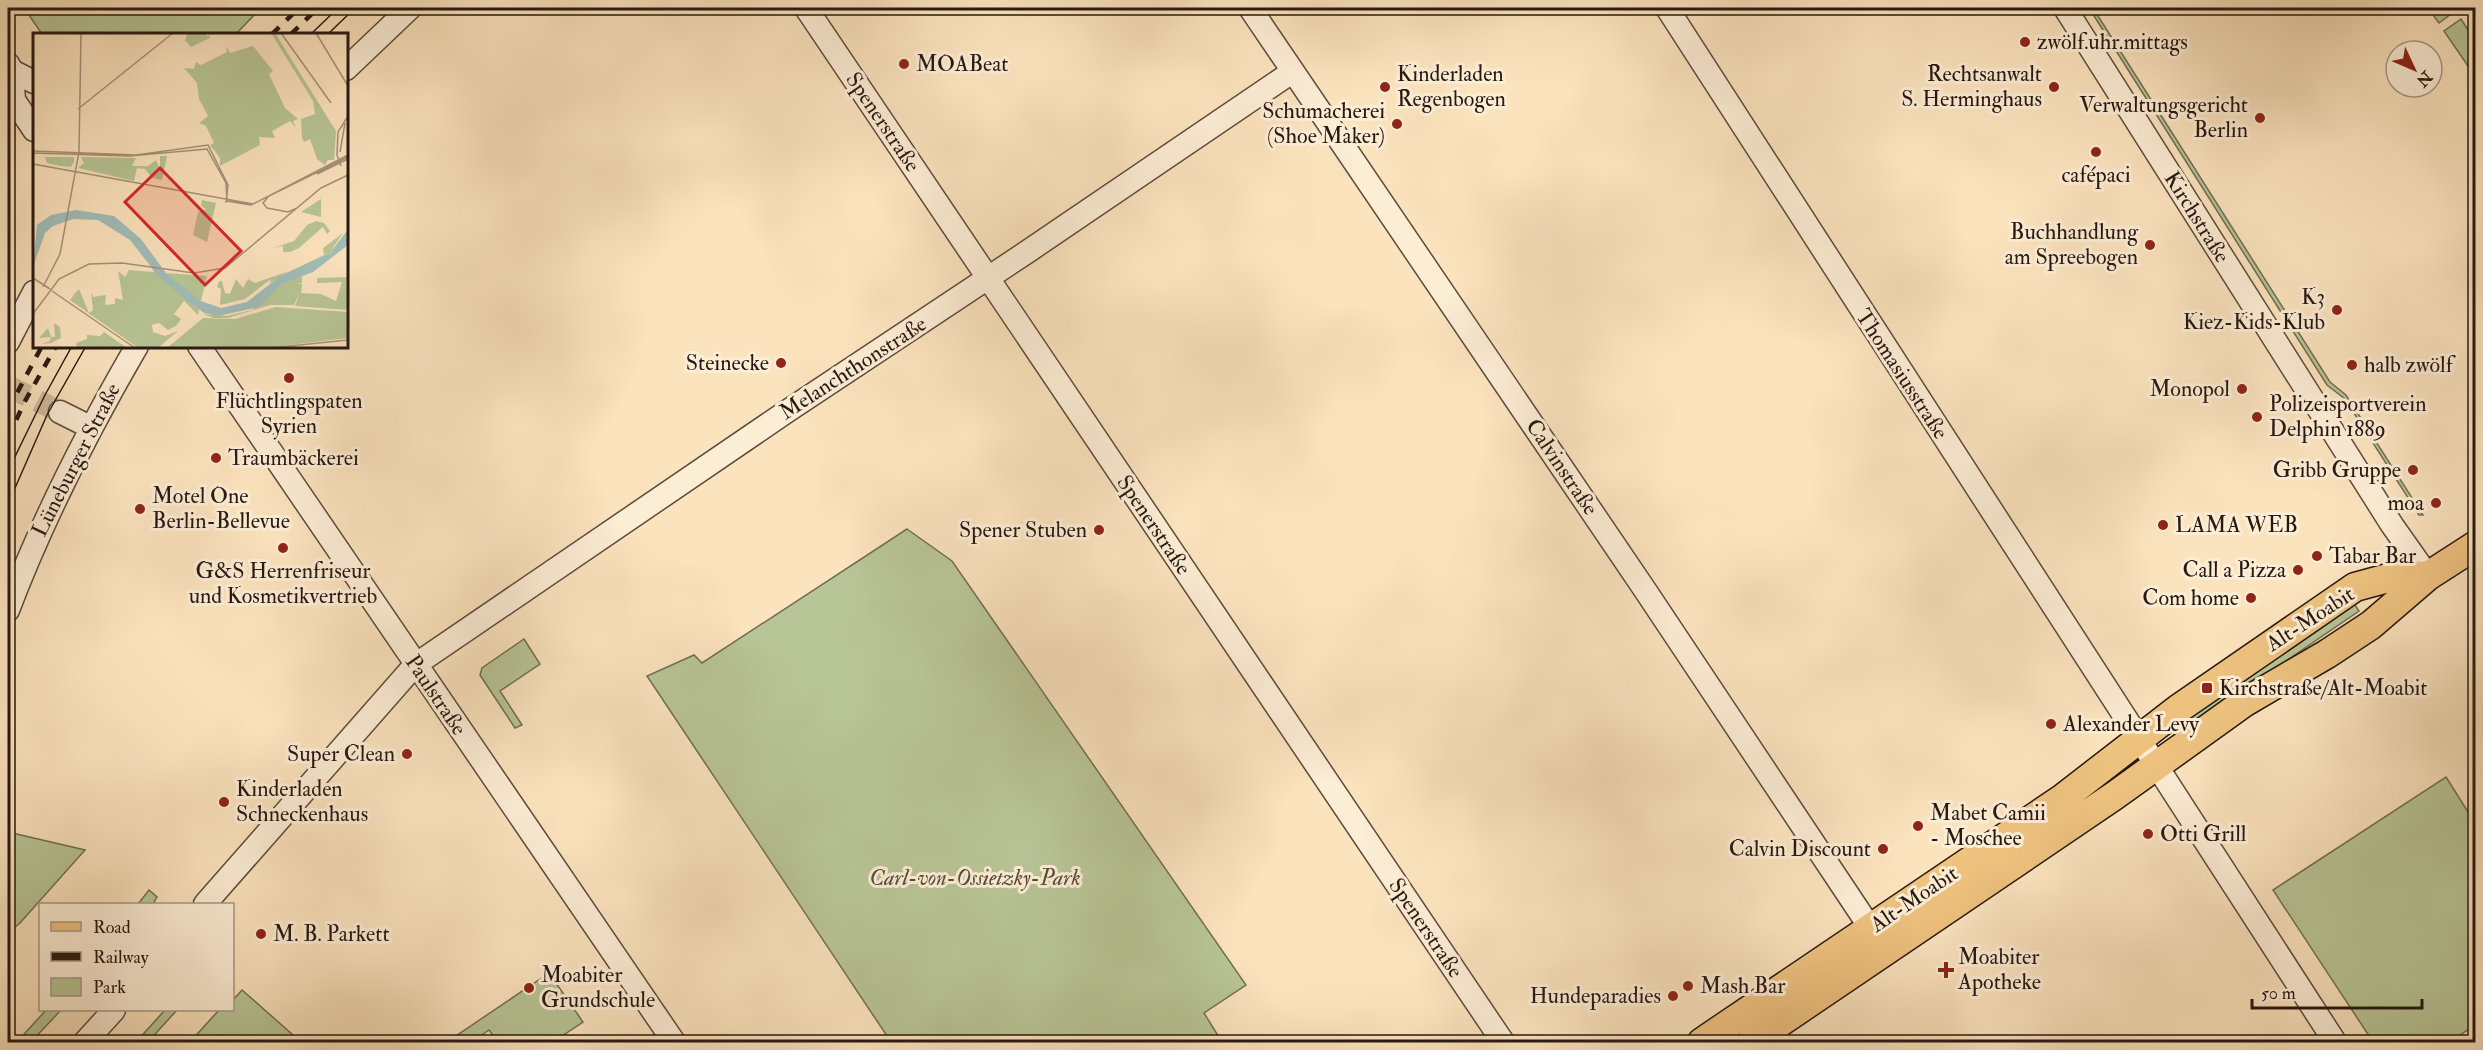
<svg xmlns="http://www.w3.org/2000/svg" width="2483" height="1050" font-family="'IM FELL Double Pica',serif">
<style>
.green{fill:#b8c596;stroke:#706e54;stroke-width:1.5}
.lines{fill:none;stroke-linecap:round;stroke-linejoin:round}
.minor-tunnel{stroke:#d1ba9b;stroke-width:22;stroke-dasharray:22 11;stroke-linecap:butt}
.minor-casing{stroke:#5c4b3c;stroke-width:25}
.major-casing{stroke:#271811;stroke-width:31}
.minor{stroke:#fcedd5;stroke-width:22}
.major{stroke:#eec27f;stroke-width:28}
.tram{stroke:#271811;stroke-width:1.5}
.rail{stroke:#271811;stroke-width:4.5;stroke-dasharray:10 10;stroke-linecap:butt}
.poi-dot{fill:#8f2418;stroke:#fcedd5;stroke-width:2}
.labels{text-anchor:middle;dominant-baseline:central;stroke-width:6;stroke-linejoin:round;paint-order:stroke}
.poi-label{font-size:22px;fill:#271811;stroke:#fcedd5;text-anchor:start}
.street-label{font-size:22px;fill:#271811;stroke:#fcedd5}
.park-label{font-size:22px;font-style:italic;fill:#524c39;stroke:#fcedd5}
.inset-road{fill:none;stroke:#a69279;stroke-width:1.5}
.view{fill:#d62828;fill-opacity:0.15;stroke:#d62828;stroke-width:3}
.inset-edge{fill:none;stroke:#271811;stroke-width:3}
</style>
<rect width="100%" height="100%" fill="#fbe3be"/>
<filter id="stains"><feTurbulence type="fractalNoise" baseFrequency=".00333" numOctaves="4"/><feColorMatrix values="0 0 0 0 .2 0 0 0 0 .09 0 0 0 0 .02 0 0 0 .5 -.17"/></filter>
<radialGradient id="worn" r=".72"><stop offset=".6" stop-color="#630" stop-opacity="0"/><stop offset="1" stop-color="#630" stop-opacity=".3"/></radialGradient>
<path class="green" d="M 24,8 L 261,8 L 236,34 L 42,34 Z
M 2089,8 L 2093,8 L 2330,382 L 2346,395 L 2423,515 L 2419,515 L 2345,399 L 2327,385 Z
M 2428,8 L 2453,8 L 2455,11 L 2439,23 Z
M 2461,19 L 2475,41 L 2475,67 L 2468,66 L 2444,31 Z
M 907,529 L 952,561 L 1246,985 L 1204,1013 L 1222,1042 L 891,1042 L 647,676 L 694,655 L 702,663 Z
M 2353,602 L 2359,611 L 2189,727 L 2185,720 Z
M 524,639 L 540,664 L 500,691 L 522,725 L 515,728 L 480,675 L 482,668 Z
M 2446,777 L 2475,823 L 2475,1025 L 2454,1039 L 2458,1042 L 2373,1042 L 2273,890 Z
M 8,832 L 85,850 L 20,923 L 8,933 Z
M 149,890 L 157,897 L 153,904 L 138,904 Z
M 549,973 L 583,1022 L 553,1042 L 498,1042 L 489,1030 L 472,1042 L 447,1042 Z
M 242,990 L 301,1042 L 190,1042 L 219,1010 L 232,1010 L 233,1000 Z
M 46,1010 L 61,1010 L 31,1042 L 17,1042 Z
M 165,1010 L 177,1010 L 148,1042 L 136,1042 Z"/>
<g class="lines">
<path class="minor-tunnel" d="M 8,386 L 60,412"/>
<g class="minor-casing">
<path id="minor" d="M 806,8 L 1503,1042
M 1250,8 L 1645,590 L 1871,929
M 1667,8 L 2335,1042
M 2065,8 L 2392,525 L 2428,576
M 8,64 L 12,71 L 34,82
M 346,69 L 410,8
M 12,71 L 14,100 L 34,130
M 8,342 L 34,292
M 199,346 L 674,1042
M 60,412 L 90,427
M 8,610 C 43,518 87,432 137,346
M 205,904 L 415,665 L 786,412 L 1027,252 L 1292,72
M 85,1042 L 114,1010"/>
</g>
<g class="major-casing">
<path id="major" d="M 1702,1042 L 2063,798 L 2178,709 L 2355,587 L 2399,575 L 2428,576
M 1751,1042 L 2114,796 L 2245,702 L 2327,654 L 2371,625 L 2428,576 L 2476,545"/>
</g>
<use href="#minor" class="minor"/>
<use href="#major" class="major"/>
<path class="tram" d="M 311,34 L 338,8
M 328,34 L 355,8
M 8,471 L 45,395 L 72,346
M 8,504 L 47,415 L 86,346"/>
<path class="rail" d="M 272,34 L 299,8
M 291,34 L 318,8
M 8,410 L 42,346
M 8,438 L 24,403 L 56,346"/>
</g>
<g class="poi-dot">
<circle cx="2025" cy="42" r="6"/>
<circle cx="904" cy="64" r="6"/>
<circle cx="1385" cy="87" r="6"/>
<circle cx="2054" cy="87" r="6"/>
<circle cx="2260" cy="118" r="6"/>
<circle cx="1397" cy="124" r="6"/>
<circle cx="2096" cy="152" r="6"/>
<circle cx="2150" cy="245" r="6"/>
<circle cx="2337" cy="310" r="6"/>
<circle cx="781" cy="363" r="6"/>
<circle cx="2352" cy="365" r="6"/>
<circle cx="289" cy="378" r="6"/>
<circle cx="2242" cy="389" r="6"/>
<circle cx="2257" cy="417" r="6"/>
<circle cx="216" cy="458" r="6"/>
<circle cx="2413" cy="470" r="6"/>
<circle cx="2436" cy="503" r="6"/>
<circle cx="140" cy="509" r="6"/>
<circle cx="2163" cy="525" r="6"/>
<circle cx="1099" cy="530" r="6"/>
<circle cx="283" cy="548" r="6"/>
<circle cx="2317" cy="556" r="6"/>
<circle cx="2298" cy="570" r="6"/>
<circle cx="2251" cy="598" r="6"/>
<rect x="2201" y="682" width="12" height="12" rx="3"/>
<circle cx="2051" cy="724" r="6"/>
<circle cx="407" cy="754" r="6"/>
<circle cx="224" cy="802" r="6"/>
<circle cx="1918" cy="826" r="6"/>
<circle cx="2148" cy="834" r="6"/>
<circle cx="1883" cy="849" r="6"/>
<circle cx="261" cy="934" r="6"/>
<path d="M1943 961h6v6h6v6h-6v6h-6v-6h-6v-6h6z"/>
<circle cx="1688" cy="986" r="6"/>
<circle cx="529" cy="988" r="6"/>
<circle cx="1673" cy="996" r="6"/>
</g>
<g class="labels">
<g class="poi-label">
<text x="2037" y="42">zwölf.uhr.mittags</text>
<text x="916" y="64">MOABeat</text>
<text x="1397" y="74">Kinderladen<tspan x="1397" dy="25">Regenbogen</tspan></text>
<text x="2042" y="74" text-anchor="end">Rechtsanwalt<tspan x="2042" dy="25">S. Herminghaus</tspan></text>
<text x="2248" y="105" text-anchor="end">Verwaltungsgericht<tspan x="2248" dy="25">Berlin</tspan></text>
<text x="1385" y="111" text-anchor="end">Schumacherei<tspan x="1385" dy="25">(Shoe Maker)</tspan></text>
<text x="2096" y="175" text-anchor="middle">cafépaci</text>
<text x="2138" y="232" text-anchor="end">Buchhandlung<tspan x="2138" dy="25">am Spreebogen</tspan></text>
<text x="2325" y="297" text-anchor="end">K3<tspan x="2325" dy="25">Kiez-Kids-Klub</tspan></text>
<text x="769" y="363" text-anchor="end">Steinecke</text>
<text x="2364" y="365">halb zwölf</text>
<text x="2230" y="389" text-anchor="end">Monopol</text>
<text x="289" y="401" text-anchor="middle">Flüchtlingspaten<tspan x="289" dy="25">Syrien</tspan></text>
<text x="2269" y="404">Polizeisportverein<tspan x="2269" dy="25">Delphin 1889</tspan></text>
<text x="228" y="458">Traumbäckerei</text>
<text x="2401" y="470" text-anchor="end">Gribb Gruppe</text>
<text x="152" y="496">Motel One<tspan x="152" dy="25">Berlin-Bellevue</tspan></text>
<text x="2424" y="503" text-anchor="end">moa</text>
<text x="2175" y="525">LAMA WEB</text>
<text x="1087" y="530" text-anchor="end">Spener Stuben</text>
<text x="2329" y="556">Tabar Bar</text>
<text x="2286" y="570" text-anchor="end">Call a Pizza</text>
<text x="283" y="571" text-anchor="middle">G&amp;S Herrenfriseur<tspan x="283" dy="25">und Kosmetikvertrieb</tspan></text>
<text x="2239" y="598" text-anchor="end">Com home</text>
<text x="2219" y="688">Kirchstraße/Alt-Moabit</text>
<text x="2063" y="724">Alexander Levy</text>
<text x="395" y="754" text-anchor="end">Super Clean</text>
<text x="236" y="789">Kinderladen<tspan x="236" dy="25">Schneckenhaus</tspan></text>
<text x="1930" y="813">Mabet Camii<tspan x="1930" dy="25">- Moschee</tspan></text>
<text x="2160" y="834">Otti Grill</text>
<text x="1871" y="849" text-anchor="end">Calvin Discount</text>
<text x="273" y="934">M. B. Parkett</text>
<text x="1958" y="957">Moabiter<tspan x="1958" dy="25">Apotheke</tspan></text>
<text x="541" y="975">Moabiter<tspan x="541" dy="25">Grundschule</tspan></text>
<text x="1700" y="986">Mash Bar</text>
<text x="1661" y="996" text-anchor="end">Hundeparadies</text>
</g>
<g class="street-label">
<text transform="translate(883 122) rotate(56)">Spenerstraße</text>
<text transform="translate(2197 217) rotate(58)">Kirchstraße</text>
<text transform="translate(853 368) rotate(-33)">Melanchthonstraße</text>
<text transform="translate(1902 374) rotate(57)">Thomasiusstraße</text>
<text transform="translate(76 460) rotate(-63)">Lüneburger Straße</text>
<text transform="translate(1562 467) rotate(56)">Calvinstraße</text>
<text transform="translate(1154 525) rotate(56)">Spenerstraße</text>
<text transform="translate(2310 619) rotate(-33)">Alt-Moabit</text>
<text transform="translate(436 695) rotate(56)">Paulstraße</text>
<text transform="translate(1914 899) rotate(-34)">Alt-Moabit</text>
<text transform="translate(1426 928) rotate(56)">Spenerstraße</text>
</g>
<g class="park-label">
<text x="975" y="878">Carl-von-Ossietzky-Park</text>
</g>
</g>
<g transform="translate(33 33)">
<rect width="315" height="315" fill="#fbe3be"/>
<path d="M 155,0 L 172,0 L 175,4 L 177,0 L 177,5 L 158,14 L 152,7 ZM 238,0 L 242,0 L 303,98 L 301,127 L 295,127 L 292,132 L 284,126 L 277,106 L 271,109 L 269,105 L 268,86 L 282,81 L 280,68 ZM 193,13 L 197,20 L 220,13 L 240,38 L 236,41 L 252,75 L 265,86 L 260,88 L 263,94 L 257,88 L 239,98 L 242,105 L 226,104 L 227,112 L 187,133 L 187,125 L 177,112 L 181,110 L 173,93 L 166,90 L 175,83 L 166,66 L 164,50 L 151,35 L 161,36 L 163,29 L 168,32 L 194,19 ZM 127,123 L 134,123 L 129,147 L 119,145 L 112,136 L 104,135 L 101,148 L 45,135 L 51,130 L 48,124 L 103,125 L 99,133 L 115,133 L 123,127 L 127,136 ZM 12,124 L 41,124 L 41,129 L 38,134 L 28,133 L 14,130 ZM 288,166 L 288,184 L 268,179 L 274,175 ZM 169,167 L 183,170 L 174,209 L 160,202 L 165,179 L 173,176 L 168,173 ZM 283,188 L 291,190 L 297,198 L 294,201 L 290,194 L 266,215 L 257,219 L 250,219 L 250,213 L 240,215 L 261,208 L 274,192 ZM 310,200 L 297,219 L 312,201 L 309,207 L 298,220 L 236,250 L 238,246 L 212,266 L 187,272 L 188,256 L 184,254 L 186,248 L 179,248 L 189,248 L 192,260 L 197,261 L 203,246 L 210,255 L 215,246 L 222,250 L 256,238 L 247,243 L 291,222 L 290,215 ZM 117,232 L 166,277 L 165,282 L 151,268 L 141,281 L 148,286 L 143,293 L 135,297 L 126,290 L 119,292 L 120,299 L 132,303 L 145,298 L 126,314 L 105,315 L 37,267 L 40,263 L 42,268 L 40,262 L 46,256 L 56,280 L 60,277 L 58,259 L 60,264 L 73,262 L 72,272 L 82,271 L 82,265 L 90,267 L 85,238 L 92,244 L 96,237 L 121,239 ZM 133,240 L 174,243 L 168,268 L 162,264 ZM 269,242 L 269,250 L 264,250 L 269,251 L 268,260 L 288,261 L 303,268 L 309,249 L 284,250 L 284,245 L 315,244 L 315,277 L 262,273 L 267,259 L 261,272 L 237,272 L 195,285 L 181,285 L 170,281 L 194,283 L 219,277 L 249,251 ZM 243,274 L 315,279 L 315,305 L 231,315 L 134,315 L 170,285 L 202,286 ZM 21,290 L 27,294 L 28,305 L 18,310 L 8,311 L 17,308 L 18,304 L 6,305 L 15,295 L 18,304 L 22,304 ZM 71,299 L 94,315 L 44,315 L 43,310 L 54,306 L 54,302 L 67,303 Z" fill="#b8c596"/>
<path d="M 43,177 L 81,183 L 108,206 L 133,240 L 168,268 L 188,275 L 214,269 L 247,243 L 298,220 L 315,196 L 315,212 L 280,239 L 249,251 L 225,274 L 186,283 L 171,280 L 157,270 L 126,244 L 97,207 L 65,187 L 40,186 L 20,193 L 12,200 L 0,234 L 4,192 L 18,182 Z" fill="#a1bdba"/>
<path class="inset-road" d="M 248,0 L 298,70M 283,0 L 315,53M 45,76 L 140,0M 0,118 L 103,122 L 175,112 L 195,152 L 193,170M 307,119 L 312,90M 0,120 L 96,123 L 174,116 L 193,150 L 194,168 L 218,172 L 315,124M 0,131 L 220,171 L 315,122M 308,133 L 304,122 L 305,99 L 315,83M 284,141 L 315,126M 235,164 L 230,170 L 234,175 L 255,179 L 264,175M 0,245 L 17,256M 10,254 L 27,221 L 46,119 L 48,0M 19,258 L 102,315M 0,281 L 26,246 L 56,231 L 89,230 L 161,240 L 192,235 L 288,155 L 315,142M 237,315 L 315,307"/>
<path class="view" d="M 127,135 L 208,218 L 172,252 L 92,169 Z"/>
<rect width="315" height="315" class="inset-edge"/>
</g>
<rect width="2483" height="1050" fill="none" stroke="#fbe3be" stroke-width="30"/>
<rect x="9" y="9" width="2465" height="1032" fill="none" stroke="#271811" stroke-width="3"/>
<rect x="15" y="15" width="2453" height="1020" fill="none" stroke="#271811" stroke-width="1.5"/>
<rect x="39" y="903" width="195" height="108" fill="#fcedd5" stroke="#a79887" stroke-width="1.5"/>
<rect x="51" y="922" width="30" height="9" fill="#eec27f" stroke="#a79887" stroke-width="1.5"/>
<text x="93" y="933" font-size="18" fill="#271811">Road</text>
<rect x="51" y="952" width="30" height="9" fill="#271811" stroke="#a79887" stroke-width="1.5"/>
<text x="93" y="963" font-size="18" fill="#271811">Railway</text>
<rect x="51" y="978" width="30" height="18" fill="#b8c596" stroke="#a79887" stroke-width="1.5"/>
<text x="93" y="993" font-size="18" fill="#271811">Park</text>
<g transform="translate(2414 69) rotate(134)"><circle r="28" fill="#fcedd5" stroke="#a79887" stroke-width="1.5"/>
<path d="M0-4.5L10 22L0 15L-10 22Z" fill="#8f2418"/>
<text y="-9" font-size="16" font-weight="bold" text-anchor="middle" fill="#271811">N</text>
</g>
<path d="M2252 999v9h170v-9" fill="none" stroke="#271811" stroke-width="3"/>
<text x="2261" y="999" font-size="18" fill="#271811" stroke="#fcedd5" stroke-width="4.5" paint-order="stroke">50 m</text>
<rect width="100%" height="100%" filter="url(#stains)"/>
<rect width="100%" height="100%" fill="url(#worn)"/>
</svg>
